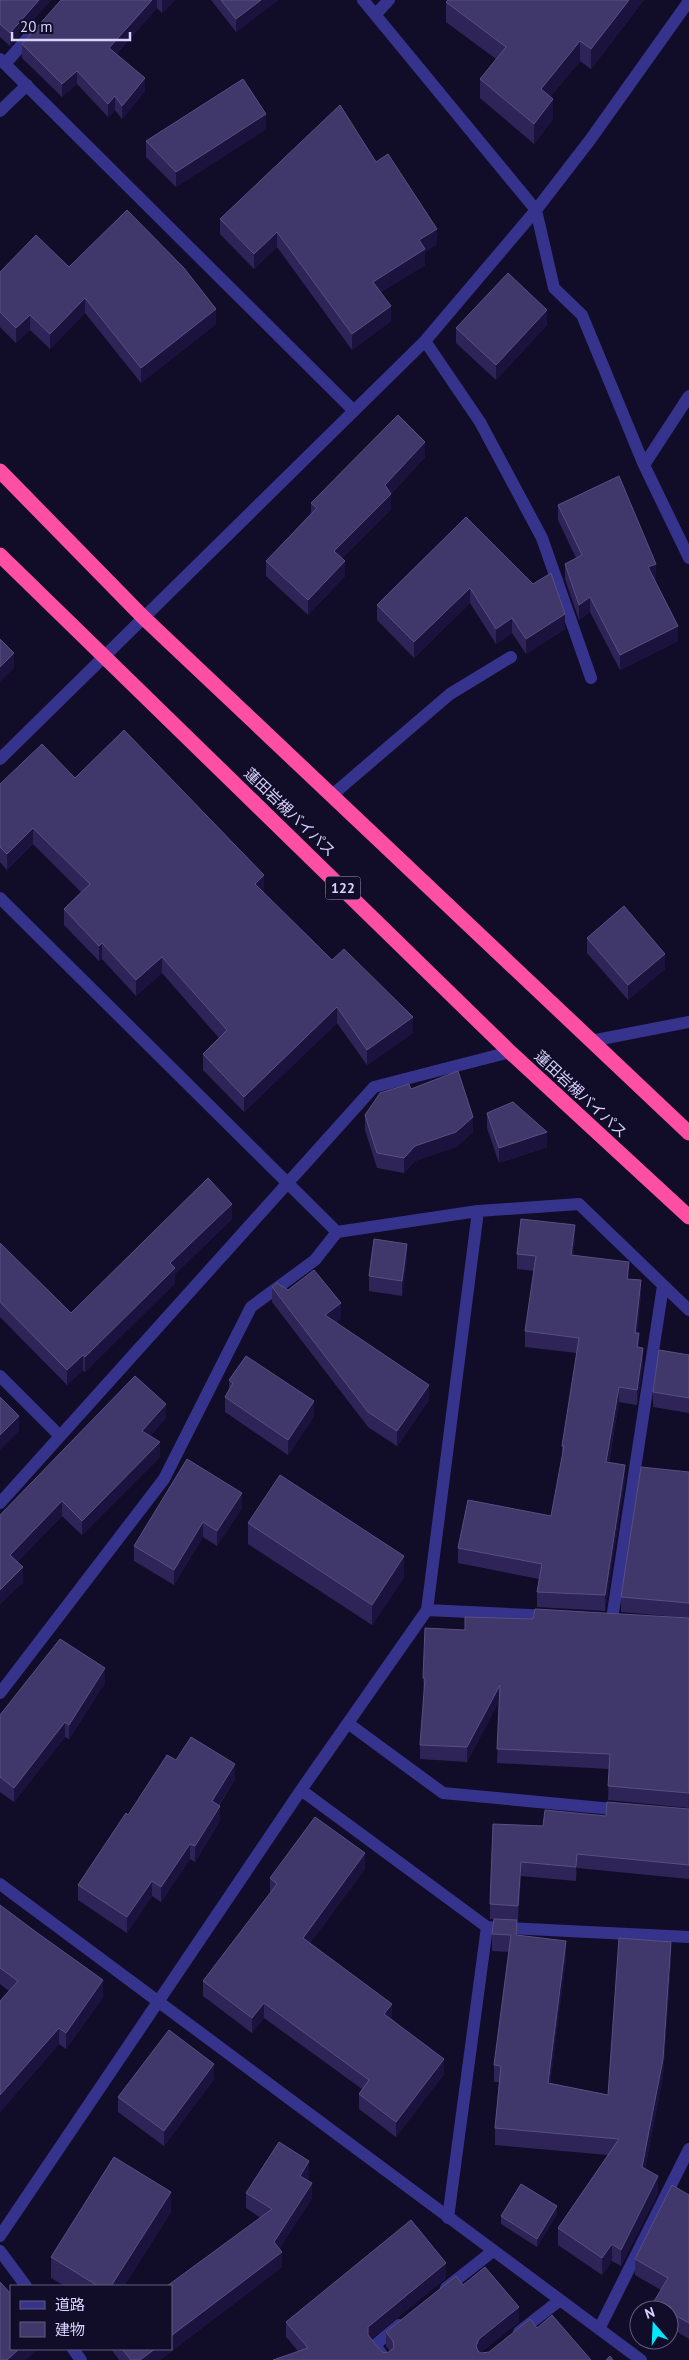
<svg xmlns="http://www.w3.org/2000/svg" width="689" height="2360" font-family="'PT Sans','Noto Sans JP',sans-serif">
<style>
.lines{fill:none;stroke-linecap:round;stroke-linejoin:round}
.minor{stroke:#36338c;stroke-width:12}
.highway{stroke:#ff4fa5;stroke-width:15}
.wall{fill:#2e2458}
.shaded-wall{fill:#1b133d}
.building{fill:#40376a;stroke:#585081}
.labels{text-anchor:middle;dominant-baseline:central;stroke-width:4;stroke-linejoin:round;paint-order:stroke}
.shield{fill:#110d28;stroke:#9d98be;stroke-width:1}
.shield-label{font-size:14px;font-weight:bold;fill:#d9d4ff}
.street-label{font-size:15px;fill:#d9d4ff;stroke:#110d28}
</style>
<rect width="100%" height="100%" fill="#110d28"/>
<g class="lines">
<path class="minor" d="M 363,0 L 536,210 L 554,288 L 582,315 L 644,465 L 689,558
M 376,14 L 389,0
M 0,59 L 354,411
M 5,64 L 33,32
M 0,111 L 27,85
M 425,341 L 480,422 L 542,538 L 591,678
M 644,465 L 689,396
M 0,759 L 425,341 L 536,210 L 590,140 L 689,1
M 331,796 L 450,694 L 511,657
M 0,898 L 337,1232
M 591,1041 L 689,1022
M 0,1376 L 60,1436
M 0,1503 L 374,1087 L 510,1052
M 427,1610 L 550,1616
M 612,1619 L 663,1286
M 0,1693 L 164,1479 L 251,1307 L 315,1260 L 337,1232 L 478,1211 L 579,1204 L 689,1310
M 349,1724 L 443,1793 L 623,1810
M 301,1790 L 487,1927 L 689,1937
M 0,1884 L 641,2360
M 448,2218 L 487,1927
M 0,2236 L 301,1790 L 427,1610 L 478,1211
M 0,2251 L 26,2286
M 446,2288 L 493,2251
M 599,2329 L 689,2149
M 519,2332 L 560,2300
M 73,2349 L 81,2360
M 386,2360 L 375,2345 L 399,2325"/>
<path class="highway" d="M 0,471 L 143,617 L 689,1133
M 0,555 L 510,1052 L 689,1217"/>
</g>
<path class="wall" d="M 0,0 L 51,0 L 10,46 L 0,37 Z
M 61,0 L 175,0 L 162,13 L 157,8 L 116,54 L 145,91 L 122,119 L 115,110 L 108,117 L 77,84 L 62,97 L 22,58 L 22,44 Z
M 211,0 L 278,0 L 236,32 Z
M 644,0 L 591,69 L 580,61 L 550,97 L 553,119 L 534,144 L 480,98 L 480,79 L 496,59 L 446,22 L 446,2 Z
M 266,129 L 176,187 L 146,157 L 146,141 Z
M 376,162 L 437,244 L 425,252 L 425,265 L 381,292 L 391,321 L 352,350 L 277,247 L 254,269 L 220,234 L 220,219 Z
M 69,267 L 216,324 L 141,383 L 85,313 L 50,349 L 30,330 L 16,343 L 0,327 L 0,272 Z
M 547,325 L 496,380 L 456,343 L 456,328 Z
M 425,457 L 391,494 L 391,509 L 342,558 L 345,576 L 308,615 L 266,576 L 266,561 L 311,513 L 311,503 Z
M 558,505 L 656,579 L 654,580 L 678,641 L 620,670 L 590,612 L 579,620 L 565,579 L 565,564 L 576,558 L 558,520 Z
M 466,517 L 565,629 L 526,654 L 512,633 L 496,644 L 470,603 L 414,658 L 377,620 L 377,605 Z
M 75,778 L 264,891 L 263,892 L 332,960 L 413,1033 L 367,1065 L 337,1023 L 244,1112 L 203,1070 L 203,1054 L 219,1038 L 162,973 L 136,996 L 102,959 L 99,961 L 64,925 L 64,909 L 81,892 L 33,844 L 7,870 L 0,862 L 0,784 Z
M 587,938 L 665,969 L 628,1000 L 587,953 Z
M 411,1089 L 473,1132 L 456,1147 L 415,1161 L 404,1173 L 377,1168 L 365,1130 L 365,1115 Z
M 487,1113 L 547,1147 L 499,1163 L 487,1128 Z
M 232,1219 L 175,1274 L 175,1283 L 85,1372 L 83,1370 L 67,1385 L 0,1317 L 0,1243 L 71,1313 Z
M 575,1240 L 573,1255 L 629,1279 L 641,1296 L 637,1333 L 639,1347 L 643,1363 L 637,1405 L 619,1402 L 609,1463 L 625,1480 L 605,1611 L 537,1607 L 537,1592 L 539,1579 L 458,1563 L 458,1548 L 551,1516 L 562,1458 L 562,1446 L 577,1353 L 525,1347 L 525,1331 L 534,1271 L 517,1269 L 517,1254 Z
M 407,1259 L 402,1296 L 369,1291 L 369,1276 Z
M 272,1287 L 288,1290 L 341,1318 L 336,1322 L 429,1400 L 397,1446 L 368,1427 L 272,1302 Z
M 689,1355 L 689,1413 L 653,1407 L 653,1392 Z
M 229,1380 L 314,1416 L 288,1455 L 225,1412 L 225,1397 L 229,1389 Z
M 166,1418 L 150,1436 L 160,1457 L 82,1535 L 62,1516 L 17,1562 L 23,1582 L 0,1604 L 0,1515 Z
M 689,1472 L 689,1618 L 621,1612 L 621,1597 Z
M 242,1508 L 217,1546 L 203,1537 L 174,1585 L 134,1561 L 134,1546 Z
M 248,1523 L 404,1577 L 372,1625 L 248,1544 Z
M 689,1618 L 689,1808 L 608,1800 L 609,1769 L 497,1763 L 499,1701 L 467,1762 L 420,1759 L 420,1745 L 424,1692 L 423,1678 L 465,1630 L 533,1619 Z
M 105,1683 L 69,1739 L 65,1737 L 14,1802 L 0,1792 L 0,1715 Z
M 176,1760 L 235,1779 L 219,1806 L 220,1821 L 195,1862 L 190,1859 L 161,1902 L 152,1896 L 127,1933 L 78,1900 L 78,1885 L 128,1815 Z
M 689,1809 L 689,1879 L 577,1868 L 576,1881 L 521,1876 L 518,1920 L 517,1920 L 517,1936 L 566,1958 L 550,2083 L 608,2095 L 671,1959 L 663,2076 L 645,2169 L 658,2193 L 621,2266 L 612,2261 L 602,2275 L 558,2245 L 558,2228 L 608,2155 L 495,2145 L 495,2128 L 499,2082 L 494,2082 L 494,2065 L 509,1952 L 492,1951 L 492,1934 L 494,1919 L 490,1919 L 490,1904 L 543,1826 L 606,1816 Z
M 365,1869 L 310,1943 L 392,2019 L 444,2074 L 396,2137 L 359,2109 L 359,2094 L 362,2089 L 264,2018 L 252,2033 L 203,1996 L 203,1981 L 270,1893 L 270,1878 Z
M 0,1905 L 103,1997 L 66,2049 L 59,2044 L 0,2112 L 0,2001 L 9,1991 L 0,1984 Z
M 214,2079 L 164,2146 L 118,2112 L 118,2097 Z
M 309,2176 L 307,2180 L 312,2198 L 279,2249 L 282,2267 L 160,2360 L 119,2360 L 111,2349 L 171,2349 L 261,2218 L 246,2208 L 246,2193 Z
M 689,2195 L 689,2339 L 669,2327 L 669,2310 L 653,2310 L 653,2303 L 661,2290 L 635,2275 L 635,2259 Z
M 171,2212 L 124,2286 L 65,2286 L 51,2278 L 51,2257 Z
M 557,2214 L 537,2247 L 501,2224 L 501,2216 Z
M 446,2278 L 371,2339 L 382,2352 L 387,2353 L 390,2351 L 386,2346 L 386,2332 L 463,2285 L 519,2322 L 481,2352 L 481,2353 L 489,2352 L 537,2328 L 591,2360 L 298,2351 L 286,2337 L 286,2322 Z"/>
<path class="shaded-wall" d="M 39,0 L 51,0 L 10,46 L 10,33 Z
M 152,0 L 157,0 L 157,8 L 109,61 L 109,48 Z
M 162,0 L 175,0 L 162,13 Z
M 261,0 L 278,0 L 236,32 L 236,19 Z
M 629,0 L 644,0 L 591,69 L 591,49 Z
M 580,41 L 580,61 L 541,108 L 541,89 Z
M 77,71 L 77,84 L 62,97 L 62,84 Z
M 145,78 L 145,91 L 122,119 L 122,106 Z
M 115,96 L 115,110 L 108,117 L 108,104 Z
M 553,99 L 553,119 L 534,144 L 534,124 Z
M 266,114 L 266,129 L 176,187 L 176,172 Z
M 437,229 L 437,244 L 425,252 L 425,265 L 373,297 L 373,282 L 419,240 Z
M 277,232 L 277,247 L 254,269 L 254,254 Z
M 85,298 L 85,313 L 50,349 L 50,334 Z
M 391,306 L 391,321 L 352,350 L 352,334 Z
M 216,309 L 216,324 L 141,383 L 141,368 Z
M 547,310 L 547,325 L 496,380 L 496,365 Z
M 30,315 L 30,330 L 16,343 L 16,328 Z
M 425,442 L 425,457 L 389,496 L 391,494 L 391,509 L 334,566 L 334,551 L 385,485 Z
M 345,561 L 345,576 L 308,615 L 308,600 Z
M 656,564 L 656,579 L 648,582 L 648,567 Z
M 470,588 L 470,603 L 414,658 L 414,642 Z
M 590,597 L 590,612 L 579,620 L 579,605 Z
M 565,614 L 565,629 L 526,654 L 526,639 Z
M 512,618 L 512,633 L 496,644 L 496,629 Z
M 678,626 L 678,641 L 620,670 L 620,655 Z
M 14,653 L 14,668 L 0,682 L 0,667 Z
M 33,828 L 33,844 L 7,870 L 7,854 Z
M 264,875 L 264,891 L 255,900 L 255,884 Z
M 102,943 L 102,959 L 99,961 L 99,946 Z
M 665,954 L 665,969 L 628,1000 L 628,985 Z
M 162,957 L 162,973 L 136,996 L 136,980 Z
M 337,1007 L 337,1023 L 244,1112 L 244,1097 Z
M 413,1017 L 413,1033 L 367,1065 L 367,1050 Z
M 473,1117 L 473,1132 L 456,1147 L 415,1161 L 404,1173 L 404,1158 L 415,1146 Z
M 547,1132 L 547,1147 L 499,1163 L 499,1148 Z
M 232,1204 L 232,1219 L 175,1274 L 175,1283 L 85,1372 L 85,1357 L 170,1263 Z
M 575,1225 L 575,1240 L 571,1270 L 571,1255 Z
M 407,1244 L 407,1259 L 402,1296 L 402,1281 Z
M 629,1262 L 629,1277 L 627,1294 L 627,1279 Z
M 641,1280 L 641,1296 L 635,1348 L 635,1333 Z
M 341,1303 L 341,1318 L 325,1330 L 325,1315 Z
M 639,1333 L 639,1348 L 637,1347 Z
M 643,1348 L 643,1363 L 637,1405 L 637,1390 Z
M 83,1355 L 83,1370 L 67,1385 L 67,1370 Z
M 429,1385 L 429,1400 L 397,1446 L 397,1431 Z
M 619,1387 L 619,1402 L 606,1478 L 606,1462 Z
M 314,1401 L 314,1416 L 288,1455 L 288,1440 Z
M 166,1404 L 166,1418 L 142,1446 L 142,1431 Z
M 19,1416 L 19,1431 L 0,1450 L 0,1435 Z
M 160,1442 L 160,1457 L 82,1535 L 82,1521 Z
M 625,1465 L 625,1480 L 605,1611 L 605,1595 Z
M 242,1493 L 242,1508 L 217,1546 L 217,1531 Z
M 62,1501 L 62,1516 L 10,1570 L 10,1555 Z
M 203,1522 L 203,1537 L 174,1585 L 174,1570 Z
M 404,1556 L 404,1577 L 372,1625 L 372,1605 Z
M 23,1567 L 23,1582 L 0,1604 L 0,1590 Z
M 105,1668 L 105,1683 L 69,1739 L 69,1725 Z
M 500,1685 L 500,1700 L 467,1762 L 467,1747 Z
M 65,1722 L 65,1737 L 14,1802 L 14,1788 Z
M 235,1764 L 235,1779 L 212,1816 L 212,1801 Z
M 220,1806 L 220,1821 L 195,1862 L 195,1846 Z
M 190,1844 L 190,1859 L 161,1902 L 161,1887 Z
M 365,1853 L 365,1869 L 303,1953 L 303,1938 Z
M 577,1854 L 577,1868 L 576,1881 L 576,1867 Z
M 521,1862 L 521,1876 L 518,1920 L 518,1906 Z
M 152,1881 L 152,1896 L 127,1933 L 127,1917 Z
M 566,1941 L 566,1958 L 548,2100 L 548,2083 Z
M 671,1942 L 671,1959 L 663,2076 L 642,2184 L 642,2167 Z
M 103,1980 L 103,1997 L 66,2049 L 66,2033 Z
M 264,2003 L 264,2018 L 252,2033 L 252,2018 Z
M 392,2004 L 392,2019 L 384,2029 L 384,2014 Z
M 59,2028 L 59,2044 L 0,2112 L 0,2095 Z
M 444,2059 L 444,2074 L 396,2137 L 396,2122 Z
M 214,2064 L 214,2079 L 164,2146 L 164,2131 Z
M 309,2161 L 309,2176 L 300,2191 L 300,2176 Z
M 658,2176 L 658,2193 L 621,2266 L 621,2250 Z
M 312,2183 L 312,2198 L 274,2257 L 274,2242 Z
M 171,2192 L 171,2212 L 124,2286 L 111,2286 Z
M 557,2206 L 557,2214 L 537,2247 L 537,2239 Z
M 612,2244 L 612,2261 L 602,2275 L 602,2258 Z
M 282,2252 L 282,2267 L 160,2360 L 140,2360 L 155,2349 L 171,2349 L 171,2336 Z
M 446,2263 L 446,2278 L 368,2342 L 368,2327 Z
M 519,2307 L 519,2322 L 479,2354 L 476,2346 L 479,2339 Z
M 19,2349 L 38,2349 L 26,2360 L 7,2360 Z"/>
<path class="building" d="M 0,0 L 39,0 L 10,33 L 0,24 Z
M 61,0 L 152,0 L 109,48 L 145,78 L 122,106 L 115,96 L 108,104 L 77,71 L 62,84 L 22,44 Z
M 221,0 L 261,0 L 236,19 Z
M 448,0 L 629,0 L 591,49 L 580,41 L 541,89 L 553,99 L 534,124 L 480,79 L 506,47 L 446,2 Z
M 243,79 L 266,114 L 176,172 L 146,141 Z
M 340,105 L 376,162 L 388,154 L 437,229 L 419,240 L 425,249 L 373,282 L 391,306 L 352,334 L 277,232 L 254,254 L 220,219 Z
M 127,210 L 184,268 L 216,309 L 141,368 L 85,298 L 50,334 L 30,315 L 16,328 L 0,312 L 0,272 L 36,235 L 69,267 Z
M 508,273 L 547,310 L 496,365 L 456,328 Z
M 398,415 L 425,442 L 385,485 L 391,494 L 334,551 L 345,561 L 308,600 L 266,561 L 317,508 L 311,503 Z
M 619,476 L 656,564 L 648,567 L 678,626 L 620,655 L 590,597 L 579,605 L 565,564 L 582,555 L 558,505 Z
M 466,517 L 533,584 L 551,573 L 565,614 L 526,639 L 512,618 L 496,629 L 470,588 L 414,642 L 377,605 Z
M 0,639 L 14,653 L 0,667 Z
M 124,730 L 264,875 L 255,884 L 332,960 L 344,949 L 413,1017 L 367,1050 L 337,1007 L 244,1097 L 203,1054 L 227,1030 L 162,957 L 136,980 L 102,943 L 99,946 L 64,909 L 90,884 L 33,828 L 7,854 L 0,847 L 0,784 L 42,744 L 75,778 Z
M 624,906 L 665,954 L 628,985 L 587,938 Z
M 458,1071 L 473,1117 L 456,1132 L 415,1146 L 404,1158 L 377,1153 L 365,1115 L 380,1093 L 409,1084 L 411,1089 Z
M 513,1102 L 547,1132 L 499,1148 L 487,1113 Z
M 208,1178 L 232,1204 L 170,1263 L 175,1268 L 85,1357 L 83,1355 L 67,1370 L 0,1302 L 0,1243 L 71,1313 Z
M 521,1219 L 575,1225 L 571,1255 L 629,1262 L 627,1279 L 641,1280 L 635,1333 L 639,1333 L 637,1347 L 643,1348 L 637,1390 L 619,1387 L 606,1462 L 625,1465 L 605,1595 L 537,1592 L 542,1564 L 458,1548 L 468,1500 L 551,1516 L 564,1446 L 562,1446 L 579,1338 L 525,1331 L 536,1256 L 517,1254 Z
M 374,1239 L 407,1244 L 402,1281 L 369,1276 Z
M 314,1270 L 341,1303 L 325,1315 L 429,1385 L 397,1431 L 368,1412 L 272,1287 L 277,1283 L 288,1290 Z
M 659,1350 L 689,1355 L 689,1398 L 653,1392 Z
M 246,1356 L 314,1401 L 288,1440 L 225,1397 L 233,1383 L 229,1380 Z
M 135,1376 L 166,1404 L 142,1431 L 160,1442 L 82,1521 L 62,1501 L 10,1555 L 23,1567 L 0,1590 L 0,1515 Z
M 0,1397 L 19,1416 L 0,1435 Z
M 187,1459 L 242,1493 L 217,1531 L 203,1522 L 174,1570 L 134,1546 Z
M 641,1467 L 689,1472 L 689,1603 L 621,1597 Z
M 280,1475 L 404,1556 L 372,1605 L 248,1523 Z
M 535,1609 L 689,1618 L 689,1793 L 608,1786 L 610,1754 L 497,1749 L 500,1685 L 467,1747 L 420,1745 L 425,1678 L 423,1678 L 425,1628 L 465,1630 L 465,1617 L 533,1619 Z
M 60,1639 L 105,1668 L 69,1725 L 65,1722 L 14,1788 L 0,1777 L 0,1715 Z
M 191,1737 L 235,1764 L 212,1801 L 220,1806 L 195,1846 L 190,1844 L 161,1887 L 152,1881 L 127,1917 L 78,1885 L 126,1813 L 128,1815 L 167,1755 L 176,1760 Z
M 607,1802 L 689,1809 L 689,1865 L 577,1854 L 576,1867 L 521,1862 L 518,1906 L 490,1904 L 493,1824 L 543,1826 L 545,1810 L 606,1816 Z
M 315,1817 L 365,1853 L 303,1938 L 392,2004 L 384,2014 L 444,2059 L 396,2122 L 359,2094 L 369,2080 L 264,2003 L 252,2018 L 203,1981 L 277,1884 L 270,1878 Z
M 0,1905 L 36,1932 L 103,1980 L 66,2033 L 59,2028 L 0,2095 L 0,2001 L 18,1981 L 0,1968 Z
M 494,1919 L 517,1920 L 516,1935 L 566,1941 L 548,2083 L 608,2095 L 619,1938 L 671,1942 L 663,2059 L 642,2167 L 658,2176 L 621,2250 L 612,2244 L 602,2258 L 558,2228 L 619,2139 L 495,2128 L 501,2066 L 494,2065 L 511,1935 L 492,1934 Z
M 169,2030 L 214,2064 L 164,2131 L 118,2097 Z
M 279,2142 L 309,2161 L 300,2176 L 312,2183 L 274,2242 L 282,2252 L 171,2336 L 171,2286 L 167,2286 L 272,2209 L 246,2193 Z
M 114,2157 L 171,2192 L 111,2286 L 98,2286 L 51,2257 Z
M 521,2184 L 557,2206 L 537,2239 L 501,2216 Z
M 672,2185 L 689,2195 L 689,2323 L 669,2312 L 669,2310 L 665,2310 L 653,2303 L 668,2278 L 635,2259 Z
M 411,2220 L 446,2263 L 368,2327 L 368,2335 L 382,2352 L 387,2353 L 394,2348 L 393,2341 L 386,2332 L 456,2276 L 463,2285 L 485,2267 L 519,2307 L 479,2339 L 476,2346 L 478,2351 L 481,2353 L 489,2352 L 530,2319 L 537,2328 L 552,2315 L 591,2360 L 273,2360 L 308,2348 L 286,2322 Z
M 0,2282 L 11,2294 L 11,2349 L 19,2349 L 7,2360 L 0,2360 Z
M 122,2349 L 155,2349 L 140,2360 L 131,2360 Z
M 610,2356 L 613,2360 L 606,2360 Z"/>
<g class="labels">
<rect class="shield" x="325.5" y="876.5" width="35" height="23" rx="4"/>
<g class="shield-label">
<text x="343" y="888">122</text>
</g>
<g class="street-label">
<text transform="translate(290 812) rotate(44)">蓮田岩槻バイパス</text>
<text transform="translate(581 1094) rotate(43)">蓮田岩槻バイパス</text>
</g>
</g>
<rect x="10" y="2285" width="162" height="65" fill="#110d28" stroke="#615d7e"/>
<rect x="20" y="2301" width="25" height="8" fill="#36338c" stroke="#615d7e"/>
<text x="55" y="2310" font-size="15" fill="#d9d4ff">道路</text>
<rect x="20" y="2322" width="25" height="15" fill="#40376a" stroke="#615d7e"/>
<text x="55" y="2335" font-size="15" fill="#d9d4ff">建物</text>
<g transform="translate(654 2325) rotate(341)"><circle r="24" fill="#110d28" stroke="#615d7e"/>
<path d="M0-4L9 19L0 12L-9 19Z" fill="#00e7ff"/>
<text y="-8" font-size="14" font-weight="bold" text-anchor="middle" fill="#d9d4ff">N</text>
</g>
<path d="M12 32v8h118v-8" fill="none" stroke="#d9d4ff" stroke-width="2.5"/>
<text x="20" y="32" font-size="15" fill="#d9d4ff" stroke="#110d28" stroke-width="4" paint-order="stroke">20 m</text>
</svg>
